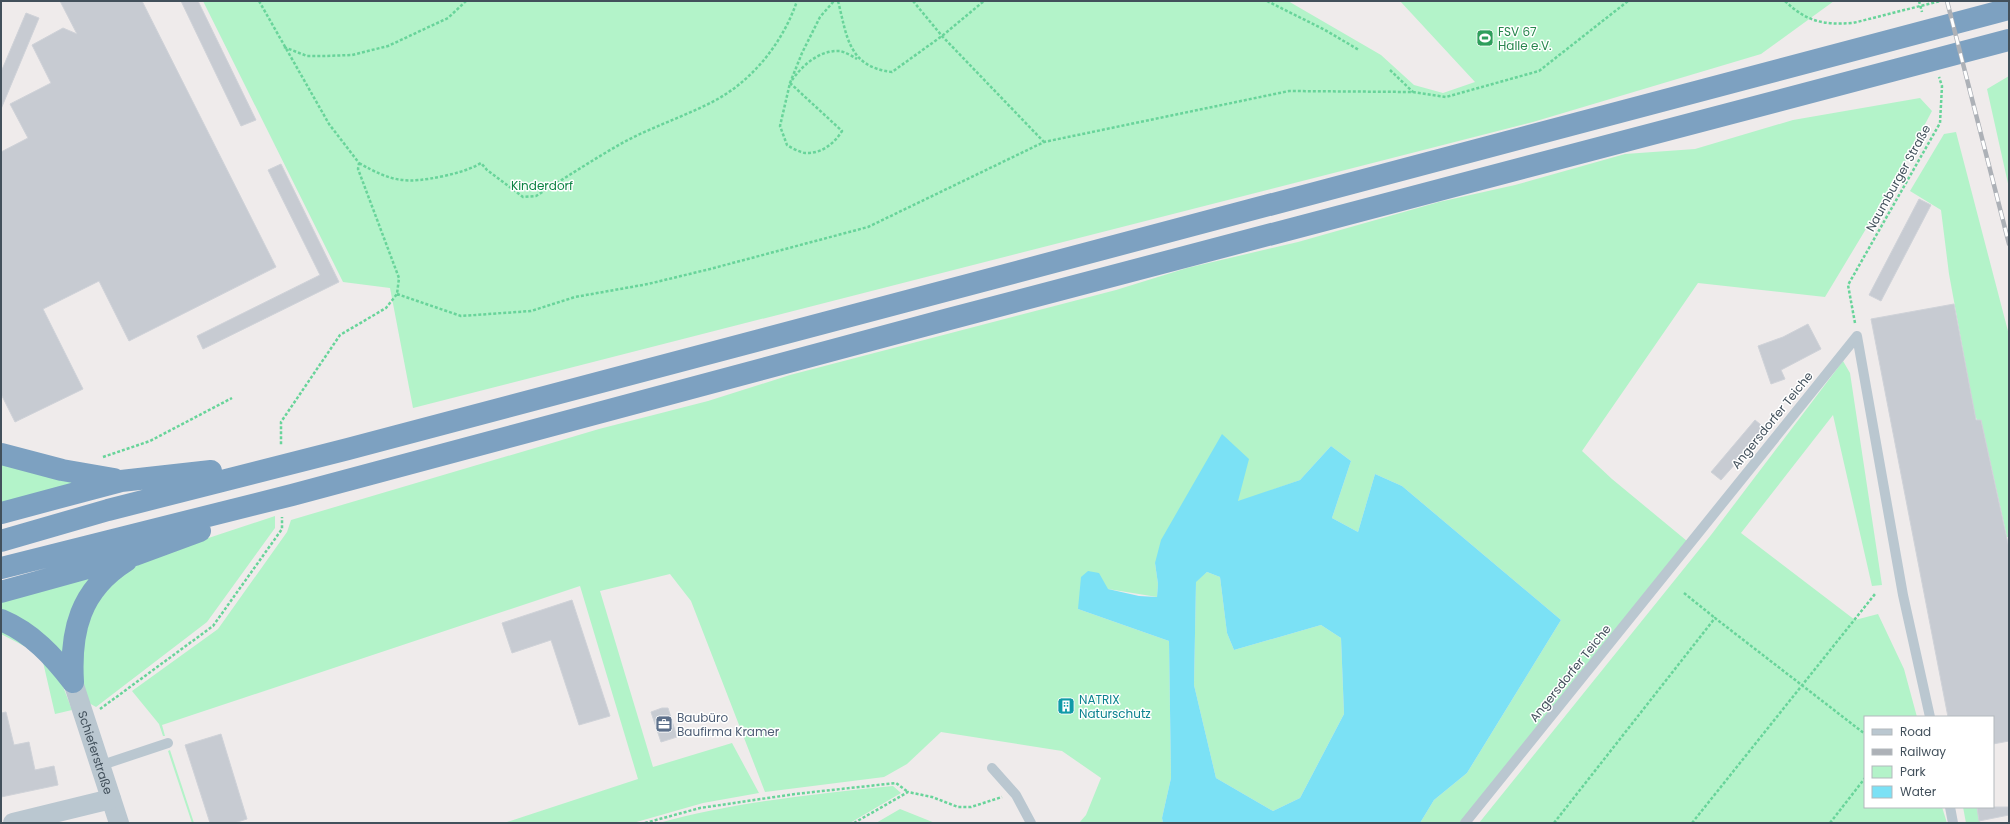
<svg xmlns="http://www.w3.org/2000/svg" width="2010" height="824" font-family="Poppins,sans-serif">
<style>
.green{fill:#b3f3c9}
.water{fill:#7be1f5;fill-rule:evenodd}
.building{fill:#c7cbd2;stroke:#cfd2d8}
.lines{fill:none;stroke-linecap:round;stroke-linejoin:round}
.path{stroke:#68d49a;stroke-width:2.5;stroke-dasharray:3 2;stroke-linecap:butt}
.lane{stroke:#bac7d0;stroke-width:10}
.street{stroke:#bac7d0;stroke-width:20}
.highway{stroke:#7da1c1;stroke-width:22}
.rail-casing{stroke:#adb1b7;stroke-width:4.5}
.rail{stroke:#fff;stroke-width:3;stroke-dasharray:9;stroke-linecap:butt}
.labels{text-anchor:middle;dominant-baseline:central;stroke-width:3;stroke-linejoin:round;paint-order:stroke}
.leisure-label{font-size:12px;fill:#27864d;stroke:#fff;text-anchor:start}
.street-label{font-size:12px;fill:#42505b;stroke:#fff}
.park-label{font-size:12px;fill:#0c8343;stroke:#fff}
.culture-label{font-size:12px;fill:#0d838f;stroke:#fff;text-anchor:start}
.service-label{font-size:12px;fill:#4e5e75;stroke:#fff;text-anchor:start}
</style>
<rect width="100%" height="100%" fill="#efebeb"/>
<path class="green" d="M 203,1 L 1288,1 L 1381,55 L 1414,85 L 1443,93 L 1475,82 L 1400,1 L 1834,1 L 1761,54 L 1533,122 L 413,408 L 390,288 L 343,282 Z
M 2009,76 L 2009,188 L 1987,89 Z
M 1920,98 L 1932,111 L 1893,184 L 1825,297 L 1698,283 L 1582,451 L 1612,479 L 1687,541 L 1461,823 L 1420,823 L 1434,800 L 1467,773 L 1561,620 L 1402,486 L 1375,474 L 1358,532 L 1332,518 L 1351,461 L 1331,446 L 1300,480 L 1238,502 L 1155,563 L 1158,584 L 1157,597 L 1108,589 L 1078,609 L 1169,641 L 1171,778 L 1162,818 L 1163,823 L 1079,823 L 1086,815 L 1101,778 L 1062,751 L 941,732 L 907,764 L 884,777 L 765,792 L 691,601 L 670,574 L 600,591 L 653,767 L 732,743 L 759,793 L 703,803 L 633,823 L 504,823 L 638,779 L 580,586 L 162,725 L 165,736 L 163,736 L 159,724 L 132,691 L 218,629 L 287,532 L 291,520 L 599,429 L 708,401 L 790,375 L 1116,290 L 1187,268 L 1298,242 L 1439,202 L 1515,185 L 1625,154 L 1695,149 L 1793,120 Z
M 1956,132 L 2009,335 L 2009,537 L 2007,537 L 1981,420 L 1977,420 L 1975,415 L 1949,274 L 1941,210 L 1910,191 L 1944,134 Z
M 1843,361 L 1850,373 L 1882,585 L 1872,586 L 1833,415 L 1741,533 L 1855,620 L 1878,614 L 1904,669 L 1917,717 L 1865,717 L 1865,807 L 1942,807 L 1947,823 L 1479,823 L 1711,535 Z
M 1,463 L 86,484 L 1,507 Z
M 275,516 L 275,528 L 207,622 L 96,707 L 89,703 L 81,675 L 79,657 L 97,595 L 142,560 Z
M 98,571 L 66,662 L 1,613 L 1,597 Z
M 1207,572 L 1220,577 L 1227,633 L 1234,650 L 1321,625 L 1341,638 L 1344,714 L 1300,798 L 1273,811 L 1216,778 L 1194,685 L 1196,581 Z
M 1,627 L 20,636 L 61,681 L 72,710 L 55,714 L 43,662 L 26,647 L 1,634 Z
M 170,750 L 194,823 L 192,823 L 168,751 Z
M 893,786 L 901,793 L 850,823 L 659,823 C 735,802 815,794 893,786 Z
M 1963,807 L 1977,807 L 1980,823 L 1966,823 Z
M 900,809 L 935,823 L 937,823 L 876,823 Z"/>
<path class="water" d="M 1222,434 L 1249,459 L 1238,501 L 1300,480 L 1331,446 L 1351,461 L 1332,518 L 1358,532 L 1375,474 L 1402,486 L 1561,620 L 1467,773 L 1434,800 L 1420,823 L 1163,823 L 1162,818 L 1171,778 L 1169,641 L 1078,609 L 1081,577 L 1088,571 L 1099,573 L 1108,589 L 1139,596 L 1157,597 L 1158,584 L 1155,563 L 1161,540 ZM 1207,572 L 1220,577 L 1227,633 L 1234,650 L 1321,625 L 1341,638 L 1344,714 L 1300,798 L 1273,811 L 1216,778 L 1194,685 L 1196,582 Z"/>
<path class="building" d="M 60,1 L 142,1 L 276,267 L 129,341 L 99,281 L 43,309 L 83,389 L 15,422 L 1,394 L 1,152 L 28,138 L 10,104 L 51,83 L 32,45 L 63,28 L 77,34 Z
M 181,1 L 198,1 L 256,120 L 241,126 Z
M 26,13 L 39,18 L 1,109 L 1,72 Z
M 281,164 L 339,282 L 203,349 L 197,336 L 320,275 L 268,170 Z
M 1919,199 L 1931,205 L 1881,301 L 1869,295 Z
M 1954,304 L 1976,420 L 1981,420 L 2009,548 L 2009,741 L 1993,744 L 1993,717 L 1948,717 L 1871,319 Z
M 1808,324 L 1821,349 L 1781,370 L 1785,379 L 1771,384 L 1758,346 L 1783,337 Z
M 1755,420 L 1766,429 L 1721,480 L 1711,472 Z
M 572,600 L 610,716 L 579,725 L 551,640 L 512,653 L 502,623 Z
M 662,708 L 668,708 L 677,737 L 661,742 L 651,712 Z
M 6,712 L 14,745 L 29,742 L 35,770 L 54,766 L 58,785 L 1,797 L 1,713 Z
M 221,734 L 247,819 L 234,823 L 210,823 L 185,745 Z
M 1977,807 L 2009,807 L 2009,815 L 1979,821 Z"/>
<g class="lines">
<path class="path" d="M 259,1 L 329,124 L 359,163 L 358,169 L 399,278 L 397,294 L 386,308 L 340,335 L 281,422 L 281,446
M 838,1 C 847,36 848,67 892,72 L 942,36 L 984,1
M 913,1 L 942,36 L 1044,142
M 1267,1 L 1325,30 L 1359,50
M 1785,1 C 1807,22 1823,25 1853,23 L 1940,1
M 1919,1 L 1922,12
M 284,47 L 307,56 L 325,56 L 352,55 L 388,46 L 448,18 L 466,1
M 1390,70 L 1413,92
M 792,80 C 803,65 819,50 840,51 C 845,52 852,56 857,59
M 790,83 L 842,131 C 834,144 821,154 805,153 C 799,152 792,148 787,145 L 780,126 L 790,83 L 802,53 L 820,17 L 834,1
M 359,163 C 392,182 406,184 444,176 C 457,173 469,170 481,163 L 487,170 L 523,197 L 536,196 C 565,178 594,159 624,142 C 654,126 686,116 716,100 C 754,79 783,42 797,1
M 397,294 L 461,316 L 531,311 L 575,297 L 648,284 L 710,269 L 868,227 L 1044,142 L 1289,91 L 1413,92 L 1446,97 L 1539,71 L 1628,1
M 1855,323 L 1848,285 L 1940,123 L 1942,86 L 1939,77
M 103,457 L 150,441 L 232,398
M 1684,593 L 1715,618
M 100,709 L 213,626 L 282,529 L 282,517
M 645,823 L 700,808 L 795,794 L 896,783 L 908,792
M 854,823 L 908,792 L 932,797 L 958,807 L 971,807 L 1002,797
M 1554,823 L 1715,618 L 1865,734
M 1692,823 L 1875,594
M 1830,823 L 1865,778"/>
<path class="lane" d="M 1857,336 L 1903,595 L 1930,717
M 99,766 L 168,743
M 992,768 L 1016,795 L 1031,823
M 1950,807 L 1953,823
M 1465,823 L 1857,336"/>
<g class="street">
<path id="s1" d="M 73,682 L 119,823"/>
<path d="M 13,823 L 111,799"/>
</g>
<path class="highway" d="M 1,454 L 62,470 L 114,479
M 1,513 L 121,481 L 211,471
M 1,541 L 108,510 L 348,449 L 2009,9
M 1,568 L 292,495 L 949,319 L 2009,40
M 1,592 L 135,555 L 200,531
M 1,620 C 32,633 53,656 73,682
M 73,682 C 70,631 80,590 126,561"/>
<g class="rail-casing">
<path id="rail" d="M 1947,1 L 2009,244"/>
</g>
<use href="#rail" class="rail"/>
</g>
<defs>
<g id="stadium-square" transform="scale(0.9)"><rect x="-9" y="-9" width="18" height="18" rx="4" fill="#2e9e5b" stroke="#fff"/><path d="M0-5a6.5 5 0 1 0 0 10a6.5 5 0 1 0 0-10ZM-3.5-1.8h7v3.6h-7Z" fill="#fff"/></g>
<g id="building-square" transform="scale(0.9)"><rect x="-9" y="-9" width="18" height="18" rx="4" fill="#0f9aa8" stroke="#fff"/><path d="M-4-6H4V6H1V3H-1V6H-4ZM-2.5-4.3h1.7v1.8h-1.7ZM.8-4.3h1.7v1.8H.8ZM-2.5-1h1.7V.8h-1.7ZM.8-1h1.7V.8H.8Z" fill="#fff"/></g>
<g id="office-square" transform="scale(0.9)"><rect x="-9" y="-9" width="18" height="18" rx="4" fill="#5c6f8a" stroke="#fff"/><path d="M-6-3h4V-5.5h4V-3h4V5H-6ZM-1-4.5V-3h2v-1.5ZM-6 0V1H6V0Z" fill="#fff"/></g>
</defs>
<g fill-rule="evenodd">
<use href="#stadium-square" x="1485" y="38"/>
<use href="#building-square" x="1066" y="706"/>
<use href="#office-square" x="664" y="724"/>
</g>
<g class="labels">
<g class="leisure-label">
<text x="1498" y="31">FSV 67<tspan x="1498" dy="14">Halle e.V.</tspan></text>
</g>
<g class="street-label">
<text transform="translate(1898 178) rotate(-61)">Naumburger Straße</text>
<text transform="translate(1772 420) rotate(-51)">Angersdorfer Teiche</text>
<text transform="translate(1570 673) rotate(-51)">Angersdorfer Teiche</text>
<text stroke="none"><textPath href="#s1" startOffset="74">Schieferstraße</textPath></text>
</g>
<g class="park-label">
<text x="542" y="185">Kinderdorf</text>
</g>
<g class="culture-label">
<text x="1079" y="699">NATRIX<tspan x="1079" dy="14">Naturschutz</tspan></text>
</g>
<g class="service-label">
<text x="677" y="717">Baubüro<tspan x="677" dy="14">Baufirma Kramer</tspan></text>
</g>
</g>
<rect width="2010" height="824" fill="none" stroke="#42505b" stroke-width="4"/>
<rect x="1864" y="716" width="130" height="92" fill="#ffffff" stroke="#b3b9bd"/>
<rect x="1872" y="729" width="20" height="6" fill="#bac7d0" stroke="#b3b9bd"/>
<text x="1900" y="736" font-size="12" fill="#42505b">Road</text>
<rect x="1872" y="749" width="20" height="6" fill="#adb1b7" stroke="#b3b9bd"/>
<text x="1900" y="756" font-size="12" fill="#42505b">Railway</text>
<rect x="1872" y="766" width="20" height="12" fill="#b3f3c9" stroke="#b3b9bd"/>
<text x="1900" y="776" font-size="12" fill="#42505b">Park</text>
<rect x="1872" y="786" width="20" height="12" fill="#7be1f5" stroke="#b3b9bd"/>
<text x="1900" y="796" font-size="12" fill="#42505b">Water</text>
</svg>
